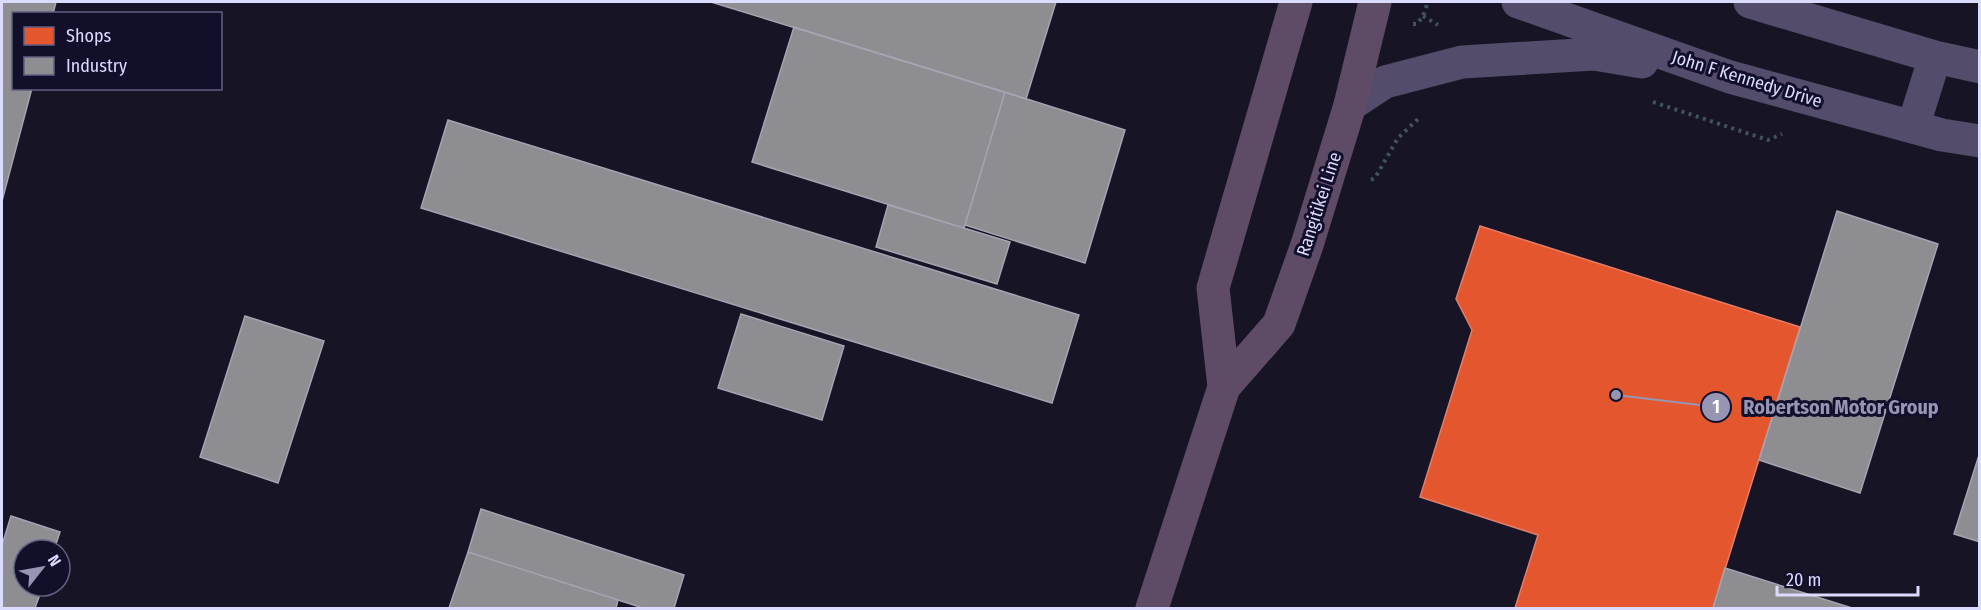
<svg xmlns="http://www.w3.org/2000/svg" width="1981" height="610" font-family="'Fira Sans Condensed',sans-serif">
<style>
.shops{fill:#e4572e;stroke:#e17e6d;stroke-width:1.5}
.industry{fill:#8d8d92;stroke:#a4a4b3;stroke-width:1.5}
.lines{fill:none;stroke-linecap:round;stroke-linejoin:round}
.path{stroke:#425261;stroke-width:4;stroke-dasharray:3 4.5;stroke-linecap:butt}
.major{stroke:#534c6b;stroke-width:33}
.highway{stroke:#5e4c67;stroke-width:33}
.labels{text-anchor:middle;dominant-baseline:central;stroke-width:6;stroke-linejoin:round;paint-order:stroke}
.street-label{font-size:18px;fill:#dbdaff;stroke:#120f2b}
.leader{fill:none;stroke:#9695b3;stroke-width:2}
.callout-dot{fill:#9695b3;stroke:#120f2b;stroke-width:2}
.mark-label{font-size:18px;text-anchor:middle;font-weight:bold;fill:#fff}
.callout-label{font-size:20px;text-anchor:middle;font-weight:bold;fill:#9695b3;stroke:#120f2b;stroke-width:6;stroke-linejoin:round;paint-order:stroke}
</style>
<rect width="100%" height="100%" fill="#171525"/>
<path class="shops" d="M 1480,226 L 1800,327 L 1713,608 L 1515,608 L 1538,535 L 1420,497 L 1472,330 L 1456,299 Z"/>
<path class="industry" d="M 2,2 L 56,2 L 53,14 L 14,14 L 14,88 L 32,88 L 2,201 Z
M 711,2 L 1056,2 L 1026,99 Z
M 794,27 L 1005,92 L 964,228 L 752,162 Z
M 1005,92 L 1125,130 L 1085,263 L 965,225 Z
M 448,120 L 1079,315 L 1052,403 L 421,208 Z
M 888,205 L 1010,242 L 997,284 L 876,247 Z
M 1837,211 L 1938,244 L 1860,493 L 1759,460 Z
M 741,314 L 844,346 L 822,420 L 718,388 Z
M 245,316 L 324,341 L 278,483 L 200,457 Z
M 1980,452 L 1980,542 L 1954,534 Z
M 481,509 L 684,575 L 674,608 L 643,608 L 468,552 Z
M 11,516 L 60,532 L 54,550 L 24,550 L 24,586 L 43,586 L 35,608 L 2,608 L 2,545 Z
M 468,552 L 618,600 L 616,608 L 449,608 Z
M 1725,568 L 1852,608 L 1713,608 Z"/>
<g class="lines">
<path class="path" d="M 1423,16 L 1438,25
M 1413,24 L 1417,24 L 1423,16 L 1428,2
M 1653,102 L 1768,140 L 1782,134
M 1371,180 L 1375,178 L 1398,138 L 1419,118"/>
<path class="major" d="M 1518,2 L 1730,77 L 1942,135 L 1980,141
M 1750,2 L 1935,57 L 1980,67
M 1350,105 L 1385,82 L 1462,62 L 1594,54 L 1642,62
M 1913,127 L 1935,57"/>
<path class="highway" d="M 1224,387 L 1213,288 L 1296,2
M 1152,608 L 1224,387 L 1279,324 L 1307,245 L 1350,105 L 1375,2"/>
</g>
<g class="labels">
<g class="street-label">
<text transform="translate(1747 79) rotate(17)">John F Kennedy Drive</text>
<text transform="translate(1319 204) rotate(-72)">Rangitikei Line</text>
</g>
</g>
<path class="leader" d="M1616 395L1716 407"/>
<g class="callout-dot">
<circle cx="1616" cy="395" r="6"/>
<circle cx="1716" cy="407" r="15"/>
</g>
<g class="mark-label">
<text x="1716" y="413">1</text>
</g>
<g class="callout-label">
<text x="1841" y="414">Robertson Motor Group</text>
</g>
<rect width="1981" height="610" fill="none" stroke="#dbdaff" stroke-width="6"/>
<rect x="12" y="12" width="210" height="78" fill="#120f2b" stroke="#626080" stroke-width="1.5"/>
<rect x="24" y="27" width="30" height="18" fill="#e4572e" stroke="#626080" stroke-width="1.5"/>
<text x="66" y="42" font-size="18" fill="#dbdaff">Shops</text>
<rect x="24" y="57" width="30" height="18" fill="#8d8d92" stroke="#626080" stroke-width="1.5"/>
<text x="66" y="72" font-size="18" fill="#dbdaff">Industry</text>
<g transform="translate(42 568) rotate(59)"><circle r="28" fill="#120f2b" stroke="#626080" stroke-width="1.5"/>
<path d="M0-4.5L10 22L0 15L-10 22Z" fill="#9695b3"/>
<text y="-9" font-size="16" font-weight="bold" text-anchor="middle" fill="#dbdaff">N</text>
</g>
<path d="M1777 586v9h141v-9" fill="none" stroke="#dbdaff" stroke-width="3"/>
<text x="1786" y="586" font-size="18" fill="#dbdaff" stroke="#120f2b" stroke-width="4.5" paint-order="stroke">20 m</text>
</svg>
